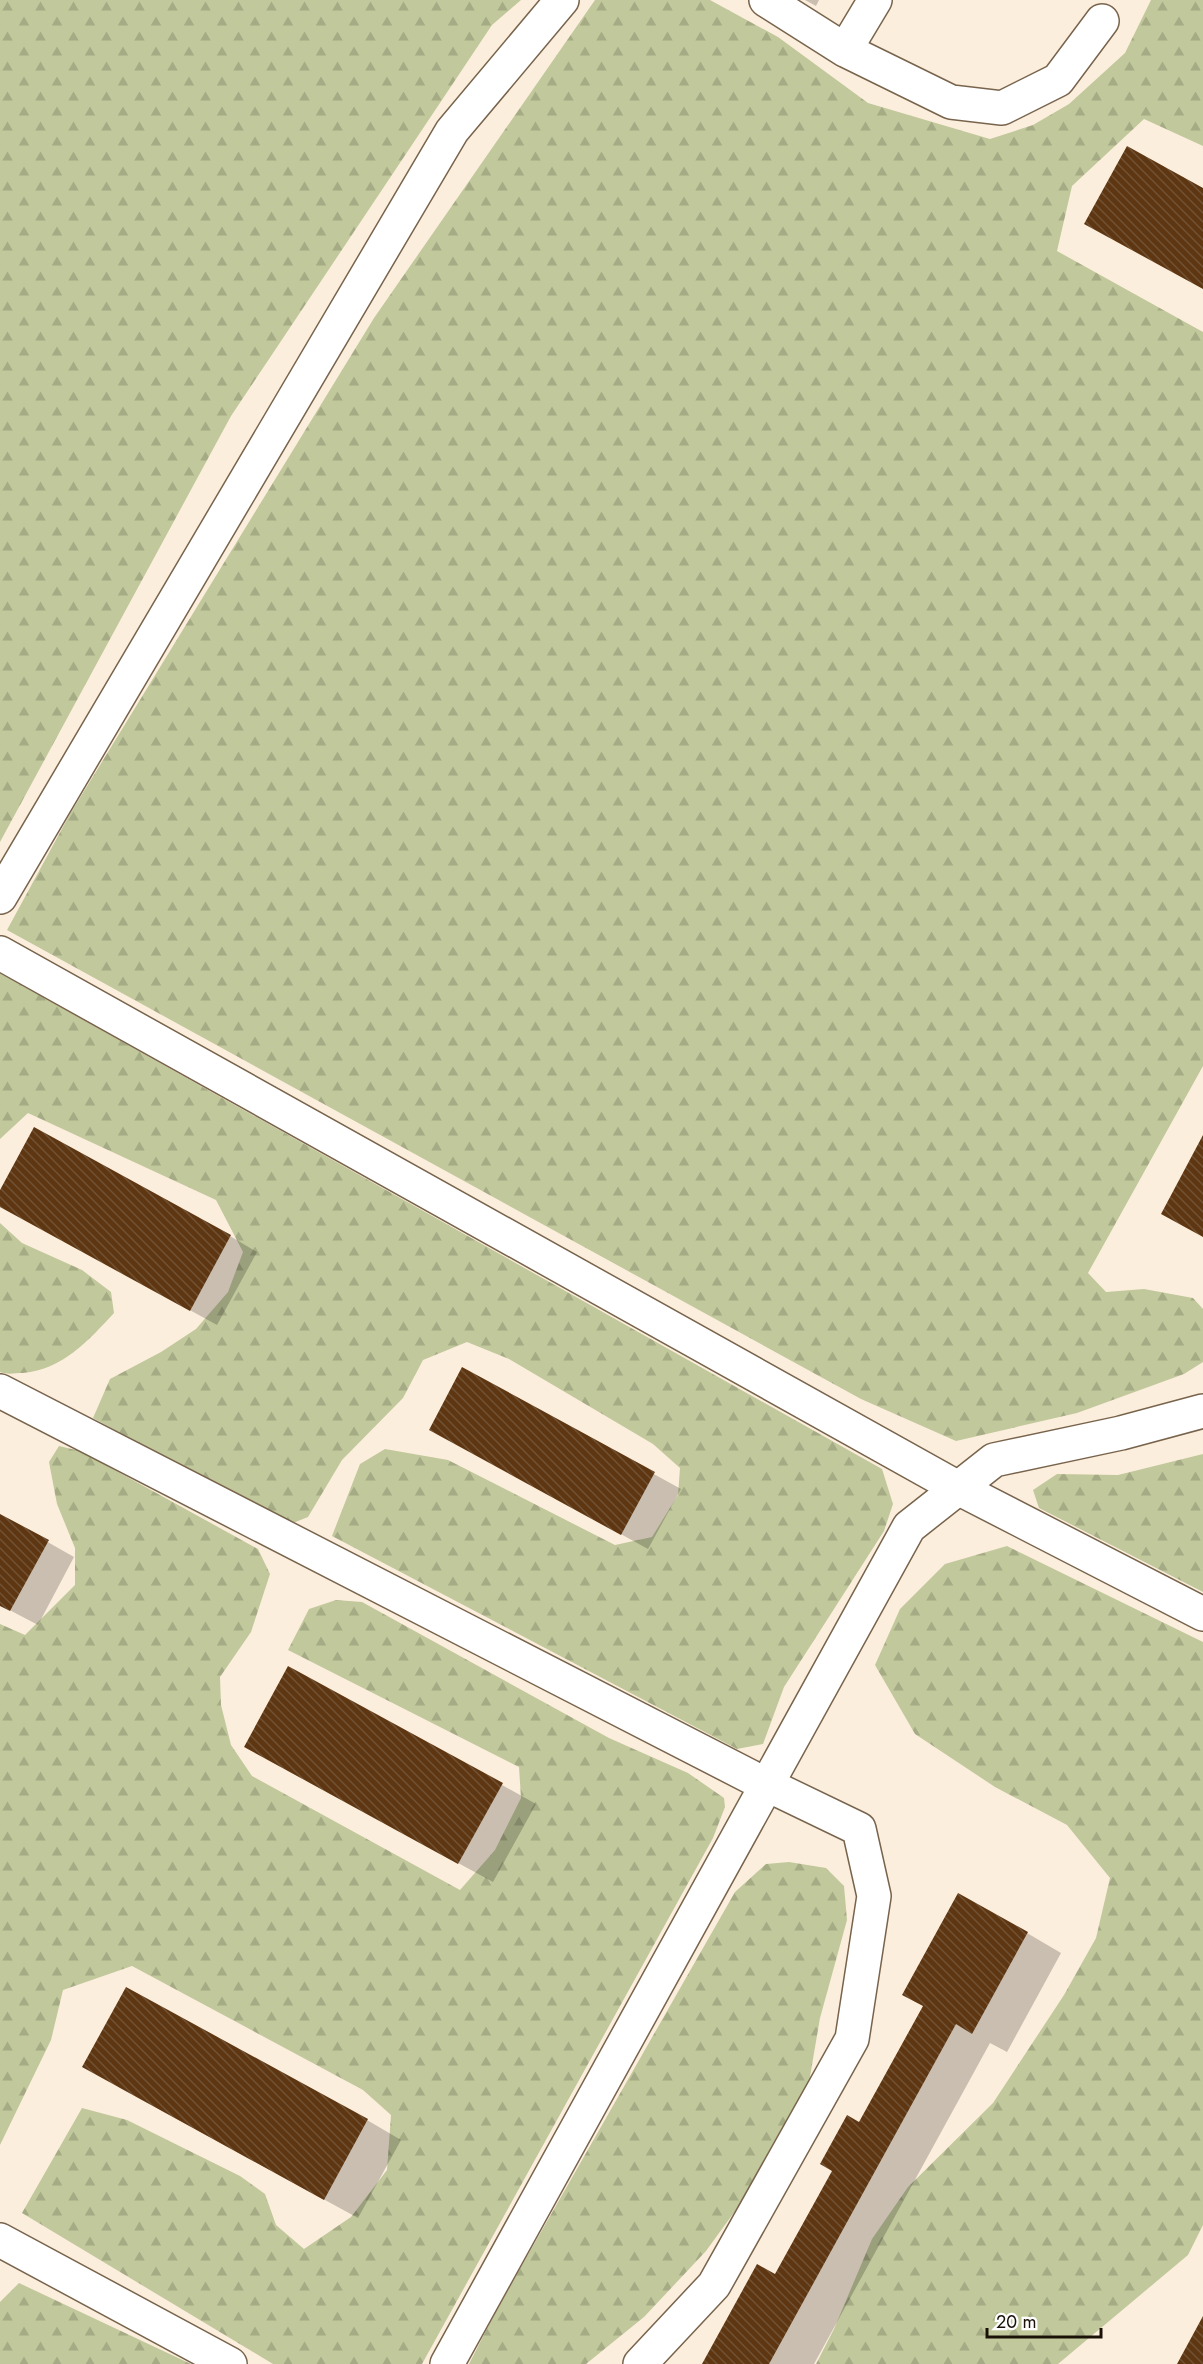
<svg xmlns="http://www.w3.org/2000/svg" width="1203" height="2364" font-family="Jost,sans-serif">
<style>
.forest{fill:url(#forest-firs)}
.shadow{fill:#0003}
.building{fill:url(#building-back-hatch)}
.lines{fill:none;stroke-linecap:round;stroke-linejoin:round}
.minor-casing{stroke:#78644c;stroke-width:36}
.minor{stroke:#fff;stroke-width:33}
</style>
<defs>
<pattern id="forest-firs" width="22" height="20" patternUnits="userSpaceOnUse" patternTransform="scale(1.5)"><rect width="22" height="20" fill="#c1c89b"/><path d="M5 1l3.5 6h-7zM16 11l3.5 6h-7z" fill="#a5ab84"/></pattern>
<pattern id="building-back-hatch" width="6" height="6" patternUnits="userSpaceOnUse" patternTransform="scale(1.5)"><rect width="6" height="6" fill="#5e3712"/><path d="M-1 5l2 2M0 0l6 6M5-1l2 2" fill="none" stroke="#705133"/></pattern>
</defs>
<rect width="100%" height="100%" fill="#fceedd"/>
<path class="forest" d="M 0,0 L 521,0 L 492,25 L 231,416 L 0,842 Z
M 595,0 L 710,0 L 778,37 L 868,103 L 990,139 L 1033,125 L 1069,104 L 1125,53 L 1151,0 L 1203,0 L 1203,146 L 1144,119 L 1072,186 L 1057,251 L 1203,332 L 1203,1066 L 1088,1273 L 1106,1292 L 1144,1289 L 1193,1298 L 1203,1309 L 1203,1362 L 1184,1374 L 1077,1413 L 956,1441 L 861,1399 L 7,930 L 70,814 L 374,318 Z
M 0,973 L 882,1469 L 893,1504 L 884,1531 L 784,1687 L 763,1744 L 737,1749 L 332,1536 L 360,1464 L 385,1449 L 448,1460 L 615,1545 L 652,1537 L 678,1495 L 680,1468 L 653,1444 L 509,1359 L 467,1342 L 423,1360 L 403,1398 L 342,1460 L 308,1517 L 288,1525 L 93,1418 L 110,1379 L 161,1352 L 196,1329 L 228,1292 L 243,1252 L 216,1200 L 28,1113 L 0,1139 Z
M 0,1223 L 22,1243 L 82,1270 L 111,1292 L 114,1313 C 88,1341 63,1369 23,1373 C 15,1373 7,1375 0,1372 Z
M 59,1446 L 80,1451 L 258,1549 L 270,1574 L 251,1632 L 220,1677 L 221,1705 L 231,1745 L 252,1776 L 460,1890 L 495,1850 L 521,1798 L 519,1767 L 288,1650 L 309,1609 L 336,1600 L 362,1602 L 609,1738 L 688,1773 L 724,1798 L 725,1807 L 713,1838 L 422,2364 L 273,2364 L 22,2213 L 82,2108 L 127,2120 L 240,2176 L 265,2194 L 276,2225 L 304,2249 L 351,2217 L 387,2170 L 391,2115 L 363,2090 L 132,1966 L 63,1990 L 51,2040 L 0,2145 L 0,1624 L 25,1635 L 75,1585 L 75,1548 L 57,1504 L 49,1462 Z
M 1203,1454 L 1203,1592 L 1039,1508 L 1033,1490 L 1057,1474 L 1118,1475 Z
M 1007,1546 L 1203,1642 L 1203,2225 L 1188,2255 L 1058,2364 L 816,2364 L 834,2329 L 872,2239 L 908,2187 L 993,2103 L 1064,1995 L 1096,1938 L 1110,1878 L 1067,1825 L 995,1787 L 915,1734 L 875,1665 L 900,1609 L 945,1564 Z
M 789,1862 L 826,1868 L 844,1886 L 847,1920 L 820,2018 L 806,2100 L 765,2170 L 706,2251 L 644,2317 L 586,2364 L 469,2364 L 497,2309 L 735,1892 L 766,1864 Z
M 19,2283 L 191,2364 L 0,2364 L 0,2302 Z"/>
<path class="shadow" d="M 805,0 L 819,0 L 816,6 Z
M 0,1193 L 230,1236 L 257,1252 L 217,1325 L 0,1206 Z
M 463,1369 L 681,1489 L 648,1549 L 457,1444 Z
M 0,1515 L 74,1557 L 38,1625 L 0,1605 Z
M 280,1766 L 502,1785 L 536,1804 L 493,1882 Z
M 1027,1933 L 1061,1953 L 1007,2052 L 990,2043 L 814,2364 L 704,2364 L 776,2276 L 859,2124 Z
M 118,2087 L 367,2120 L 401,2140 L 358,2218 Z"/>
<path class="building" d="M 1127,146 L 1203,188 L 1203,289 L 1084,224 Z
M 34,1127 L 231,1235 L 190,1311 L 0,1207 L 0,1190 Z
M 1203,1135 L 1203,1237 L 1161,1214 Z
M 462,1367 L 655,1472 L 621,1535 L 429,1430 Z
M 0,1514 L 49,1540 L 10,1611 L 0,1606 Z
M 288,1666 L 503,1783 L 458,1864 L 244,1747 Z
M 958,1893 L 1028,1932 L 972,2034 L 956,2024 L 769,2364 L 702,2364 L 757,2264 L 775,2274 L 832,2171 L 820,2164 L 847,2115 L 859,2122 L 923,2006 L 902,1995 Z
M 126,1987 L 368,2119 L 324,2200 L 82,2067 Z
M 1203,2316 L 1203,2364 L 1177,2364 Z"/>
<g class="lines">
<g class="minor-casing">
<path id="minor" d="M 766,0 L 845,50 L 951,102 L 1002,108 L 1058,80 L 1102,21
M 845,50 L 875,0
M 0,897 L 452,131 L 562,0
M 0,953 L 958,1488 L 1203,1614
M 0,1391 L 751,1777 L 859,1829 L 874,1896 L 852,2039 L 714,2285 L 640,2364
M 0,2240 L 230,2364
M 447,2364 L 909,1527 L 994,1460 L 1121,1433 L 1203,1411"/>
</g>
<use href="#minor" class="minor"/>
</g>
<path d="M987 2328v9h114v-9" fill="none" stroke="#1a1208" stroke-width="3"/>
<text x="996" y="2328" font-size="18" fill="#1a1208" stroke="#fefefe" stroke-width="4.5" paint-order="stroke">20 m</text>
</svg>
